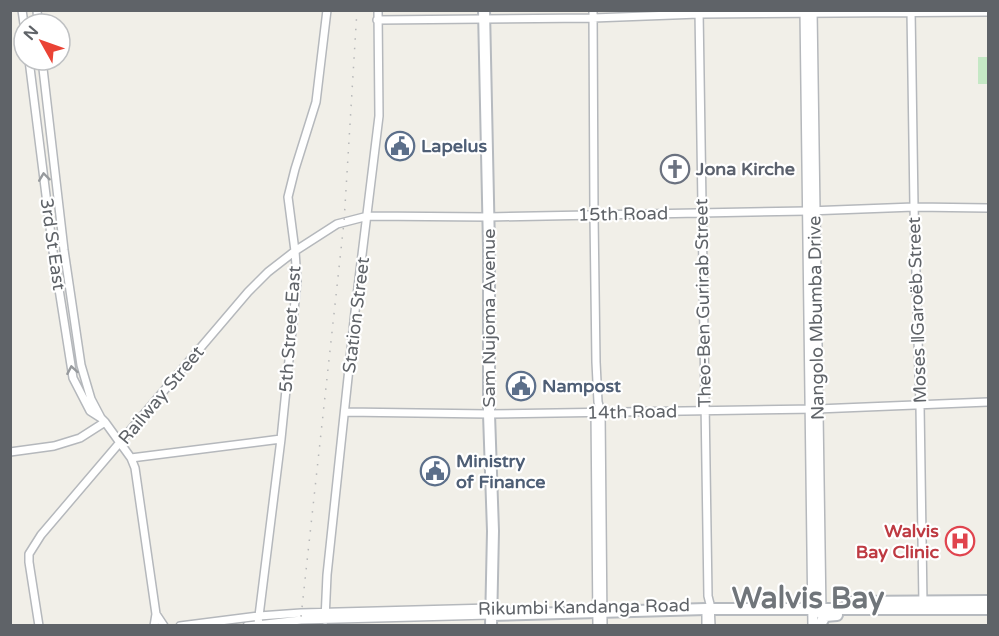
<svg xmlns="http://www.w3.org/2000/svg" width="999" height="636" font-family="'Varela Round',sans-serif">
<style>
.green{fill:#c5e8c5}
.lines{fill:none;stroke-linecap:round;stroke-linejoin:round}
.minor-casing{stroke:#b5b8bc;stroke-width:10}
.tertiary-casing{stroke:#b5b8bc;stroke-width:12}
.secondary-casing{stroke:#b6babf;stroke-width:14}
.minor{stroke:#fff;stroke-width:7}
.tertiary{stroke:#fff;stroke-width:9}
.secondary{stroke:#fff;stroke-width:10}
.rail{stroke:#b6b7b8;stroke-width:1.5;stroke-dasharray:1.5 8;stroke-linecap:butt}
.oneway{stroke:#979a9d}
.labels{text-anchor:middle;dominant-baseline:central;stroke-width:4.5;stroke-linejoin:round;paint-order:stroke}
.service-label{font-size:18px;font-weight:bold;fill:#4e5e75;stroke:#fff;text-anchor:start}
.worship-label{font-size:18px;font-weight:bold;fill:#5b616d;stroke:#fff;text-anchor:start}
.street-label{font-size:18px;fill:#5f6368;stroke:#fff}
.health-label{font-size:18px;font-weight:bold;fill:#be3a42;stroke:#fff;text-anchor:end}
.town-label{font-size:30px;font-weight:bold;fill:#70757a;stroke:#fff}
</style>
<rect width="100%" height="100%" fill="#f1efe8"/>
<path class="green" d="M 978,57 L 988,57 L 988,84 L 978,84 Z"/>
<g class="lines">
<g class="minor-casing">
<path id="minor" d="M 22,10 L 24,24
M 37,10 L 38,24
M 593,10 L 594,215 L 596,362 L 598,402 L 601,412 L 603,626
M 699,10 L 708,596 L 710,604 L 711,626
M 911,10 L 914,207 L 920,405 L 923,604
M 377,20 L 593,18 L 699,14 L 988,12
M 29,60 L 53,251 L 73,378 L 90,411 L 101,418
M 42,60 L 64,250 L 81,365 L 91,399 L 101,418 L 105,422 L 131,458 L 135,468 L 156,614 L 154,626
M 595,410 L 597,626
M 345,412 L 489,414 L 817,409 L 988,402
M 10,452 L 54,446 L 80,438 L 105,422
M 131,458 L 281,439
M 706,608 L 706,626
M 156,614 L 164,626
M 325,620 L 327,575 L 355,312 L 379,116 L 378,10
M 258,624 L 281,439 L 297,281 L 295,251 L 288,197 L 295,169 L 316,102 L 327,10
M 39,626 L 29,562 L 29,554 L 41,535 L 248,292 L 268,272 L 295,251 L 337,224 L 368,216 L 488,217 L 808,211 L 914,207 L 988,208
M 180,626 L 259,616 L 301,613 L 491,608
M 247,626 L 301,620 L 490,615"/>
</g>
<g class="tertiary-casing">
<path id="tertiary" d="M 805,10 L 813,626
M 812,10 L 821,614"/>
</g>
<g class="secondary-casing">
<path id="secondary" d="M 484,10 L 489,247 L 489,414 L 493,531 L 491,626
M 848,602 L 988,601
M 490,615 L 706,609 L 988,609
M 821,623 L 825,616 L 837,615"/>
</g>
<use href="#minor" class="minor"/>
<use href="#tertiary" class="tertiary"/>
<use href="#secondary" class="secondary"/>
<path class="rail" d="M 300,626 L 344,222 L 357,10"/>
</g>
<defs><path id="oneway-chevron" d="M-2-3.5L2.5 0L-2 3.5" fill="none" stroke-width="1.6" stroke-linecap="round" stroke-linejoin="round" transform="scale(1.5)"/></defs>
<g class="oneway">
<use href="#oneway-chevron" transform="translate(44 177) rotate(-97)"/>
<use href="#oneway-chevron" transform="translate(72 370) rotate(-100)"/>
</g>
<defs>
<g id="civic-ring" transform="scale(1.5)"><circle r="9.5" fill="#fff" stroke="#5c6f8a" stroke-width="1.5"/><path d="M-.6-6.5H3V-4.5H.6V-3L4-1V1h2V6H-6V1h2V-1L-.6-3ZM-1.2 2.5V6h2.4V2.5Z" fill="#5c6f8a"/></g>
<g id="church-ring" transform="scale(1.5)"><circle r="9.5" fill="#fff" stroke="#6b7280" stroke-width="1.5"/><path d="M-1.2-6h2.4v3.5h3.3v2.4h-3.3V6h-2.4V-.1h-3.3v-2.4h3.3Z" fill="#6b7280"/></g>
<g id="hospital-ring" transform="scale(1.5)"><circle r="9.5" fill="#fff" stroke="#e0444e" stroke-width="1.5"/><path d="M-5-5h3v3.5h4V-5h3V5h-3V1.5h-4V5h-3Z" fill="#e0444e"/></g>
</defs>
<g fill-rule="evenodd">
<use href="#civic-ring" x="400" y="146"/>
<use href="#church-ring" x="675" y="169"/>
<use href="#civic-ring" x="521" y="386"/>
<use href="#civic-ring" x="435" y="471"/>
<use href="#hospital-ring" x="960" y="541"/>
</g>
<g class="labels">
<g class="service-label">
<text x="421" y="146">Lapelus</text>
<text x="542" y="386">Nampost</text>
<text x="456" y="461">Ministry<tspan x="456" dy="21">of Finance</tspan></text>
</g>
<g class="worship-label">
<text x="696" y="169">Jona Kirche</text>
</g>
<g class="street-label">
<text transform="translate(623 214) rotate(-1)">15th Road</text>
<text transform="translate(53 244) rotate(82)">3rd St East</text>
<text transform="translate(703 303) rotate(-91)">Theo-Ben Gurirab Street</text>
<text transform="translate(917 310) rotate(-92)">Moses ǁGaroëb Street</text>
<text transform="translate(356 315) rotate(-83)">Station Street</text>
<text transform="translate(489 318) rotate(-90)">Sam Nujoma Avenue</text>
<text transform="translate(816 318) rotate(-91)">Nangolo Mbumba Drive</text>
<text transform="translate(290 329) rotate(-86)">5th Street East</text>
<text transform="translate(161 395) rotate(-50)">Railway Street</text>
<text transform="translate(632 412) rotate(-1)">14th Road</text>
<text transform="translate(584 607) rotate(-1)">Rikumbi Kandanga Road</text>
</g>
<g class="health-label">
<text x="939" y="531">Walvis<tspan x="939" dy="21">Bay Clinic</tspan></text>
</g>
<g class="town-label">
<text x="808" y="598">Walvis Bay</text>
</g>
</g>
<rect width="999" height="636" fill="none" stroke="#5f6368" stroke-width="24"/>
<g transform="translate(42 42) rotate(310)"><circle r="28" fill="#ffffff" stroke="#bfc1c3" stroke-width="1.5"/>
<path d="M0-4.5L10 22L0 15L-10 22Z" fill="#ea4335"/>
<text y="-9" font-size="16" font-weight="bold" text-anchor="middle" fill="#5f6368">N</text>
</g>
</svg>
